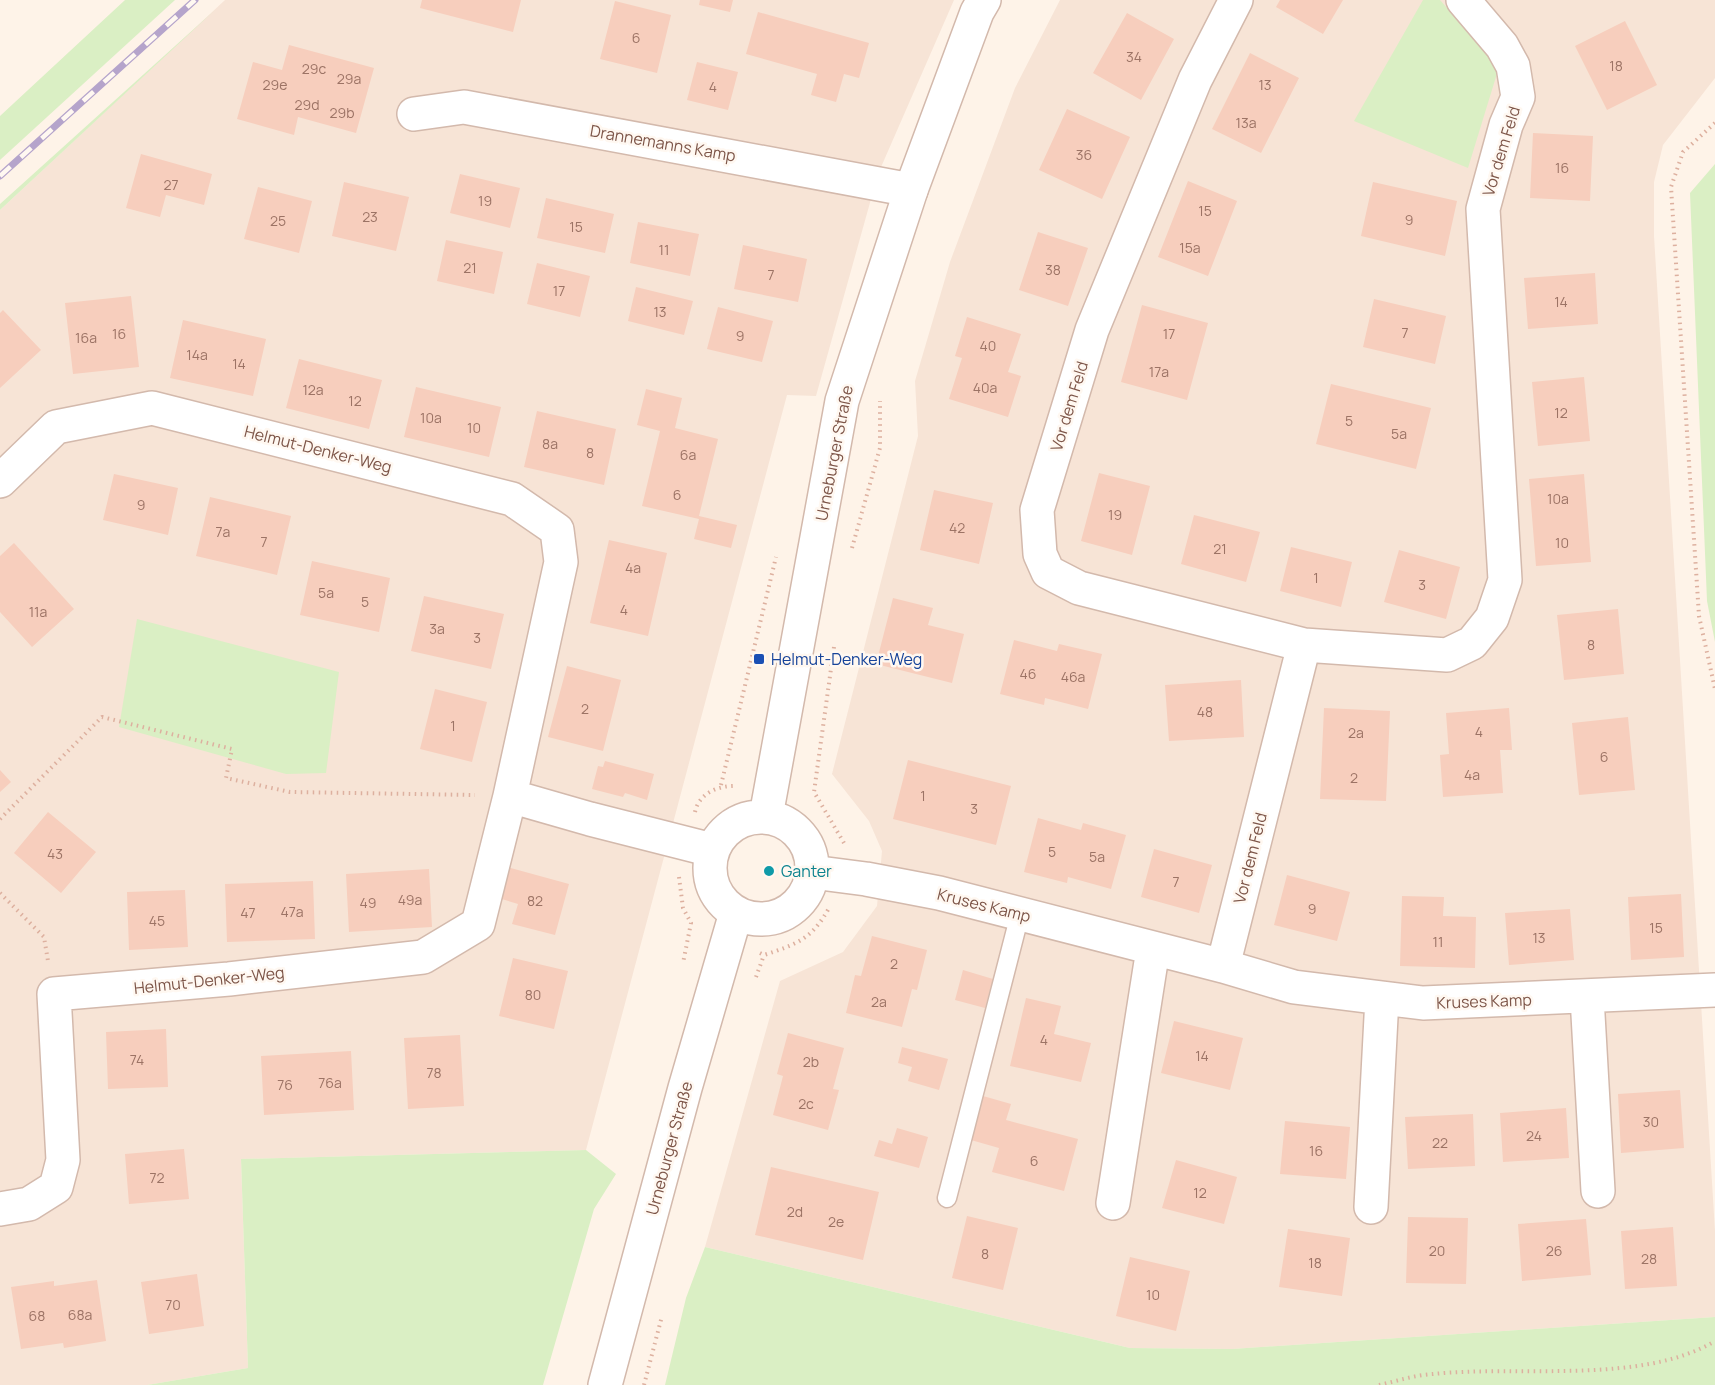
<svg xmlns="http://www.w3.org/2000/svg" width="1715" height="1385" font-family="Manrope,sans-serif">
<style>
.residential{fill:#f7e4d6}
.green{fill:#daefc4}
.building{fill:#f7cebd}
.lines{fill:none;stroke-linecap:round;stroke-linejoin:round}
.service-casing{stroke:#d3b9ac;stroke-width:21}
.minor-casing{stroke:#d3b9ac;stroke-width:36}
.tertiary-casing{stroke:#d3b9ac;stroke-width:36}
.path{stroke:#ddb09f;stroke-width:4;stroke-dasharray:1.5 4.5;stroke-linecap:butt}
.service{stroke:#fff;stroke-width:18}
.minor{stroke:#fff;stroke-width:33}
.tertiary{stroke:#fff;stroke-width:33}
.rail-casing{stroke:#b5a4cb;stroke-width:7}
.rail{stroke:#fff8f1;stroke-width:4.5;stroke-dasharray:14;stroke-linecap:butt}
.transit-dot{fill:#1a4fb4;stroke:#fff8f1;stroke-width:2}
.culture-dot{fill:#0f9aa8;stroke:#fff8f1;stroke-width:2}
.labels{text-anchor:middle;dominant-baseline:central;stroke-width:5;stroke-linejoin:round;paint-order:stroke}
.number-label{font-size:14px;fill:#9c7365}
.street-label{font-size:16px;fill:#7d5548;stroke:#fff8f1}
.transit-label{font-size:16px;fill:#164399;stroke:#fff8f1;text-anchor:start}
.culture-label{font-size:16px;fill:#0d838f;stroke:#fff8f1;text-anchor:start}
</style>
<rect width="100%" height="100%" fill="#fef3e8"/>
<path class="residential" d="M 225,0 L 954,0 L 878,174 L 816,396 L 787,395 L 586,1150 L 241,1159 L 248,1368 L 147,1385 L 0,1385 L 0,210 Z
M 1060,0 L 1715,0 L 1715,78 L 1663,145 L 1654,182 L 1654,236 L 1715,1231 L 1715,1317 L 1232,1349 L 1130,1348 L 705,1247 L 780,981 L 843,952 L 877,906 L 882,851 L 869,821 L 832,774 L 918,436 L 915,381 L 950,262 L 1015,88 Z"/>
<path class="green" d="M 125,0 L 175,0 L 0,160 L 0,116 Z
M 1423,0 L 1440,0 L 1499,67 L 1468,168 L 1354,121 Z
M 216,9 L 0,210 L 0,204 Z
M 1715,164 L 1715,642 L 1707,601 L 1690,193 Z
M 137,619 L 339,672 L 326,773 L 286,774 L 119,727 Z
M 586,1150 L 616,1174 L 594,1209 L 543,1385 L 147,1385 L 248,1368 L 241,1159 Z
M 705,1247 L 1130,1348 L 1232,1349 L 1715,1317 L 1715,1385 L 665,1385 L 686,1298 Z"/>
<path class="building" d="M 422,0 L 521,0 L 513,32 L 420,8 Z
M 700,0 L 733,0 L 730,12 L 699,5 Z
M 1280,0 L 1343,0 L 1323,34 L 1276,7 Z
M 615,1 L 671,15 L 657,73 L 600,59 Z
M 758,12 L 869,43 L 859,78 L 844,74 L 836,102 L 811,95 L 817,74 L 746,54 Z
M 1127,13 L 1174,39 L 1141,100 L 1093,73 Z
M 1625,21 L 1657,85 L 1607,110 L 1575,46 Z
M 289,45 L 374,68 L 356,133 L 298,117 L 294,135 L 237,119 L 253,62 L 282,70 Z
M 1250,53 L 1299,78 L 1261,153 L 1212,129 Z
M 697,62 L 738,72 L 728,110 L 687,100 Z
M 1067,109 L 1130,137 L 1102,199 L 1039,170 Z
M 1533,133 L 1593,136 L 1590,201 L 1530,198 Z
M 141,154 L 212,174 L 204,205 L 166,195 L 160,217 L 126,208 Z
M 460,174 L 520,188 L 510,228 L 450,213 Z
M 1188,181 L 1237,201 L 1208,276 L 1158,257 Z
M 344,182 L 409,197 L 396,251 L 332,236 Z
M 1373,182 L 1457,201 L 1445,256 L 1361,236 Z
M 258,187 L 312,201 L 299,253 L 244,239 Z
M 546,198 L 614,214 L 605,253 L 537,238 Z
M 638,222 L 699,234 L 690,276 L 630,263 Z
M 1038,232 L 1088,248 L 1068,306 L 1019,290 Z
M 446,240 L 503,252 L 494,294 L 437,281 Z
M 743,245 L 807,259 L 798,302 L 734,289 Z
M 537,263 L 590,276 L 580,317 L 527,304 Z
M 1595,273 L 1598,324 L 1528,329 L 1524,278 Z
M 636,287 L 693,301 L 684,335 L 628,321 Z
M 131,296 L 139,367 L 73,374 L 65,303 Z
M 1374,299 L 1446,316 L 1435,364 L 1363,347 Z
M 1142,305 L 1208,323 L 1187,400 L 1121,382 Z
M 718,307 L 773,321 L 762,362 L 707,349 Z
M 3,310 L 41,350 L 0,388 L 0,313 Z
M 967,317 L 1021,334 L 1008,372 L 1021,376 L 1008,417 L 949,399 L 962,358 L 955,356 Z
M 183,320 L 266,339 L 253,396 L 170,378 Z
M 299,359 L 382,380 L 369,429 L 286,408 Z
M 1584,377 L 1590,441 L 1538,446 L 1532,382 Z
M 1331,384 L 1431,408 L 1416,469 L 1316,444 Z
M 416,387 L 501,407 L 489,457 L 404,437 Z
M 646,389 L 682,398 L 675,428 L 718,439 L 699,516 L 737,525 L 731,548 L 694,539 L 699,519 L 642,506 L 660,431 L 637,425 Z
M 537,411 L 616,429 L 604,485 L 524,467 Z
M 1099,473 L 1150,486 L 1132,555 L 1081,541 Z
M 114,474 L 178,488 L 168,535 L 103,520 Z
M 1584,474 L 1591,562 L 1536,566 L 1529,479 Z
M 934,490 L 993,503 L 979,564 L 920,550 Z
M 210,497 L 291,516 L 277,575 L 196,556 Z
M 1194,515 L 1260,532 L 1246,582 L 1181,564 Z
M 609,540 L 667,553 L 648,636 L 590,623 Z
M 14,543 L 74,609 L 32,647 L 0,612 L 0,556 Z
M 1291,547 L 1352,562 L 1341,607 L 1280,591 Z
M 1399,550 L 1460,567 L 1446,619 L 1384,602 Z
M 312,561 L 390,578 L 379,632 L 300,615 Z
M 424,596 L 504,614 L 491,669 L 411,651 Z
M 893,598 L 933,608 L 928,625 L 964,634 L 952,683 L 876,664 Z
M 1618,609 L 1624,674 L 1564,680 L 1557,615 Z
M 1014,640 L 1057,651 L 1059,644 L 1102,654 L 1088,709 L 1045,698 L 1044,705 L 1000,694 Z
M 567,666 L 621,680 L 603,751 L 548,737 Z
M 1241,680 L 1244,737 L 1169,741 L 1165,685 Z
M 435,689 L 487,702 L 472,762 L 420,749 Z
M 1324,708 L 1390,711 L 1386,801 L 1320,799 Z
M 1509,708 L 1512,750 L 1500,750 L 1503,793 L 1443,797 L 1440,755 L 1449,754 L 1446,713 Z
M 1628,717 L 1635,790 L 1579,795 L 1572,723 Z
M 908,760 L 1011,786 L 996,845 L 893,819 Z
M 605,761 L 654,774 L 647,800 L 625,793 L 623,797 L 592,789 L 598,766 L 603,767 Z
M 0,770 L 11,782 L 0,792 Z
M 48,812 L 96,852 L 61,893 L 14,853 Z
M 1038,818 L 1081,830 L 1083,823 L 1126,835 L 1111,889 L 1068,877 L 1067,883 L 1024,872 Z
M 1154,849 L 1212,865 L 1199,913 L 1141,897 Z
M 500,865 L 569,884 L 555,935 L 512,924 L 518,904 L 492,896 Z
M 429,869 L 432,927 L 349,932 L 346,874 Z
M 1287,875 L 1350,892 L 1337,941 L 1274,925 Z
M 313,881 L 315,939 L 227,942 L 225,884 Z
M 185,890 L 188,947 L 129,950 L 127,892 Z
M 1681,894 L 1684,957 L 1631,960 L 1628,897 Z
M 1402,896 L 1444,897 L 1443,916 L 1476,917 L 1475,968 L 1400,966 Z
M 1570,909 L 1574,960 L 1509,965 L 1505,913 Z
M 872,936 L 927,950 L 917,990 L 912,989 L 902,1027 L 846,1013 L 855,975 L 861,976 Z
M 513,958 L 568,971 L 554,1029 L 499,1016 Z
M 963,970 L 993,979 L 985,1008 L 955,1000 Z
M 1026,998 L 1061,1006 L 1054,1034 L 1091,1043 L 1081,1082 L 1010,1066 Z
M 1174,1021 L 1243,1038 L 1230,1090 L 1161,1073 Z
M 166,1029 L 168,1087 L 108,1089 L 106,1032 Z
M 788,1033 L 844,1048 L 833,1089 L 839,1090 L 828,1130 L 773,1115 L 783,1076 L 777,1074 Z
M 460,1035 L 464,1106 L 408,1109 L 404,1038 Z
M 902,1047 L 948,1059 L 939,1090 L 908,1081 L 912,1067 L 898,1063 Z
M 351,1051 L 354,1110 L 264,1115 L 261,1056 Z
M 1680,1090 L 1684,1148 L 1621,1153 L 1618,1094 Z
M 983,1096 L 1011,1104 L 1006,1120 L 1078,1139 L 1064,1191 L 992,1172 L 999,1148 L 971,1140 Z
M 1566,1108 L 1569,1158 L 1503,1162 L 1500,1113 Z
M 1473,1114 L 1475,1166 L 1408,1169 L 1405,1117 Z
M 1285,1121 L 1350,1127 L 1346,1179 L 1280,1174 Z
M 897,1128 L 928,1137 L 919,1168 L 874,1156 L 879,1140 L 892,1144 Z
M 184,1149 L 189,1199 L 129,1204 L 125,1154 Z
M 1176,1160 L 1237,1177 L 1224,1224 L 1162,1208 Z
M 771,1167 L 879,1192 L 863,1260 L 755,1235 Z
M 967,1216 L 1018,1228 L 1003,1290 L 952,1278 Z
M 1408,1217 L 1468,1218 L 1466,1284 L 1406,1283 Z
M 1586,1219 L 1591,1275 L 1522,1281 L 1518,1224 Z
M 1673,1227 L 1677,1286 L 1625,1289 L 1621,1231 Z
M 1288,1229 L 1350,1238 L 1342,1296 L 1279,1287 Z
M 1130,1257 L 1190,1271 L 1176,1331 L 1116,1316 Z
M 197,1274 L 204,1326 L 149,1334 L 141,1282 Z
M 97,1280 L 106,1341 L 64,1348 L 63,1343 L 21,1349 L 11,1287 L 54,1281 L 54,1286 Z"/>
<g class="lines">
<g class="service-casing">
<path id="service" d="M 947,1198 L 1020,914"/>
</g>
<g class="minor-casing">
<path id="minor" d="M 414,114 L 464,107 L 911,190
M 0,481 L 56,427 L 152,408 L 512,499 L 557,530 L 561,562 L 510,796 L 590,819 L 712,850
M 1304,645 L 1447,655 L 1472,643 L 1492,618 L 1505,580 L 1483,209 L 1506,125 L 1518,97 L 1513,66 L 1502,46 L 1463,0
M 812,872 L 866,879 L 939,893 L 1223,966 L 1294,987 L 1423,1003 L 1715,990
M 1223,966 L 1304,645 L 1079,588 L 1048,572 L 1040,554 L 1037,510 L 1092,330 L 1195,80 L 1236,0
M 1587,997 L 1598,1191
M 1113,1203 L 1153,949
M 1371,1207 L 1382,998
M 0,1209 L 29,1204 L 56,1187 L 63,1160 L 54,994 L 229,979 L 423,957 L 478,924 L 510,796"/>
</g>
<g class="tertiary-casing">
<path id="tertiary" d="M 766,816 L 842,401 L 911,190 L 977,12 L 984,0
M710 868a51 51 0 1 1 102 0a51 51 0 1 1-102 0Z
M 605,1385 L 685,1088 L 736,913"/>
</g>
<path class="path" d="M 1715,123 L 1683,152 L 1671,187 L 1699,616 L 1715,689
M 852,548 L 880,448 L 880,401
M 834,647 L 814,792 L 844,843
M 721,785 L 776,557
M 695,812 C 699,793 719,785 737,786
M 0,819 L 102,717 L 232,749 L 226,778 L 290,792 L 475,795
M 679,877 L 683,908 L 691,923 L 683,963
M 0,893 L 44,937 L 48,961
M 760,953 L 764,955 C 797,944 812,939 829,908
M 756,977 L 764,955
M 644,1385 L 662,1316
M 1379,1385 C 1397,1381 1415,1375 1433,1374 C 1518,1365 1642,1385 1715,1341"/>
<use href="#service" class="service"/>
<use href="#minor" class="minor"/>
<use href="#tertiary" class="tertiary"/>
<g class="rail-casing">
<path id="rail" d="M 0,176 L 195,0"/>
</g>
<use href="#rail" class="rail"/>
</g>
<rect class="transit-dot" x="753" y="653" width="12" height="12" rx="3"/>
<circle class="culture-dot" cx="769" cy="871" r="6"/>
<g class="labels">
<g class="number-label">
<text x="636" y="37">6</text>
<text x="1134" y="56">34</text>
<text x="1616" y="65">18</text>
<text x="314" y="68">29c</text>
<text x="349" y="78">29a</text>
<text x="275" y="84">29e</text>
<text x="1265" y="84">13</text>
<text x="713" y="86">4</text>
<text x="307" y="104">29d</text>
<text x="342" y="112">29b</text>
<text x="1246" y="122">13a</text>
<text x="1084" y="154">36</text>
<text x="1562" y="167">16</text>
<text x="171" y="184">27</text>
<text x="485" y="200">19</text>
<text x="1205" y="210">15</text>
<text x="370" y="216">23</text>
<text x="1409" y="219">9</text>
<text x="278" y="220">25</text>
<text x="576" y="226">15</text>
<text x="1190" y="247">15a</text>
<text x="664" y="249">11</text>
<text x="470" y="267">21</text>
<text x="1053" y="269">38</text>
<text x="771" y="274">7</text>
<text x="559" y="290">17</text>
<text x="1561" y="301">14</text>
<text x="660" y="311">13</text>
<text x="1405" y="332">7</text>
<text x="119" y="333">16</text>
<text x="1169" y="333">17</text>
<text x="740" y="335">9</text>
<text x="86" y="337">16a</text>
<text x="988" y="345">40</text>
<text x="197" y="354">14a</text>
<text x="239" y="363">14</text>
<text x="1159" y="371">17a</text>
<text x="985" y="387">40a</text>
<text x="313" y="389">12a</text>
<text x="355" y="400">12</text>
<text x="1561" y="412">12</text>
<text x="431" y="417">10a</text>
<text x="1349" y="420">5</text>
<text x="474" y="427">10</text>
<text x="1399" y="433">5a</text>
<text x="550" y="443">8a</text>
<text x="590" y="452">8</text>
<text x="688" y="454">6a</text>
<text x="677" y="494">6</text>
<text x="1558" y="498">10a</text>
<text x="141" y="504">9</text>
<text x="1115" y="514">19</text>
<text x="957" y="527">42</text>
<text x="223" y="531">7a</text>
<text x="264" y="541">7</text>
<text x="1562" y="542">10</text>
<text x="1220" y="548">21</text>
<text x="633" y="567">4a</text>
<text x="1316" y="577">1</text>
<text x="1422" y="584">3</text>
<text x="326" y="592">5a</text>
<text x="365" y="601">5</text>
<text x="624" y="609">4</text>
<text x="38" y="611">11a</text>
<text x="437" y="628">3a</text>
<text x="477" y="637">3</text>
<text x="1591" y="644">8</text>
<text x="1028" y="673">46</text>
<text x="1073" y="676">46a</text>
<text x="585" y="708">2</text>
<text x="1205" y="711">48</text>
<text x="453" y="725">1</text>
<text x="1479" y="731">4</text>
<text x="1356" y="732">2a</text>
<text x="1604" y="756">6</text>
<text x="1472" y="774">4a</text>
<text x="1354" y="777">2</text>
<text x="923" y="795">1</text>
<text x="974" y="808">3</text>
<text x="1052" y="851">5</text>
<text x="55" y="853">43</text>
<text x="1097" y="856">5a</text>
<text x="1176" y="881">7</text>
<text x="410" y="899">49a</text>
<text x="535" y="900">82</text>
<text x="368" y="902">49</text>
<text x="1312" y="908">9</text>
<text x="292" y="911">47a</text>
<text x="248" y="912">47</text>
<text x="157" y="920">45</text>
<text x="1656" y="927">15</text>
<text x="1539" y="937">13</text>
<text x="1438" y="941">11</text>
<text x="894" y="963">2</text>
<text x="533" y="994">80</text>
<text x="879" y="1001">2a</text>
<text x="1044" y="1039">4</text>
<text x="1202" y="1055">14</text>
<text x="137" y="1059">74</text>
<text x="811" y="1061">2b</text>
<text x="434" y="1072">78</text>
<text x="330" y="1082">76a</text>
<text x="285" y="1084">76</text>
<text x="806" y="1103">2c</text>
<text x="1651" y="1121">30</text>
<text x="1534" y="1135">24</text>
<text x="1440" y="1142">22</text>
<text x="1316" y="1150">16</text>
<text x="1034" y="1160">6</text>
<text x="157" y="1177">72</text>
<text x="1200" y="1192">12</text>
<text x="795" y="1211">2d</text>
<text x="836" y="1221">2e</text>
<text x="1437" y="1250">20</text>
<text x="1554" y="1250">26</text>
<text x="985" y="1253">8</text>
<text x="1649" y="1258">28</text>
<text x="1315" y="1262">18</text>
<text x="1153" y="1294">10</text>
<text x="173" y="1304">70</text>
<text x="80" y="1314">68a</text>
<text x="37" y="1315">68</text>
</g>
<g class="street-label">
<text transform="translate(663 143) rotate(10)">Drannemanns Kamp</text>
<text transform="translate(1501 151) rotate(-73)">Vor dem Feld</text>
<text transform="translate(1069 406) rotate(-73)">Vor dem Feld</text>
<text transform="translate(318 449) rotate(14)">Helmut-Denker-Weg</text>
<text transform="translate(834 453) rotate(-79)">Urneburger Straße</text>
<text transform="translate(1250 858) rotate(-76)">Vor dem Feld</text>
<text transform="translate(984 905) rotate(14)">Kruses Kamp</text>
<text transform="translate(209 980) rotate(-6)">Helmut-Denker-Weg</text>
<text transform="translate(1484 1001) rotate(-2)">Kruses Kamp</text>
<text transform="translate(669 1148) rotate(-75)">Urneburger Straße</text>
</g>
<g class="transit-label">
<text x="771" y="659">Helmut-Denker-Weg</text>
</g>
<g class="culture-label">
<text x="781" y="871">Ganter</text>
</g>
</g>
</svg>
